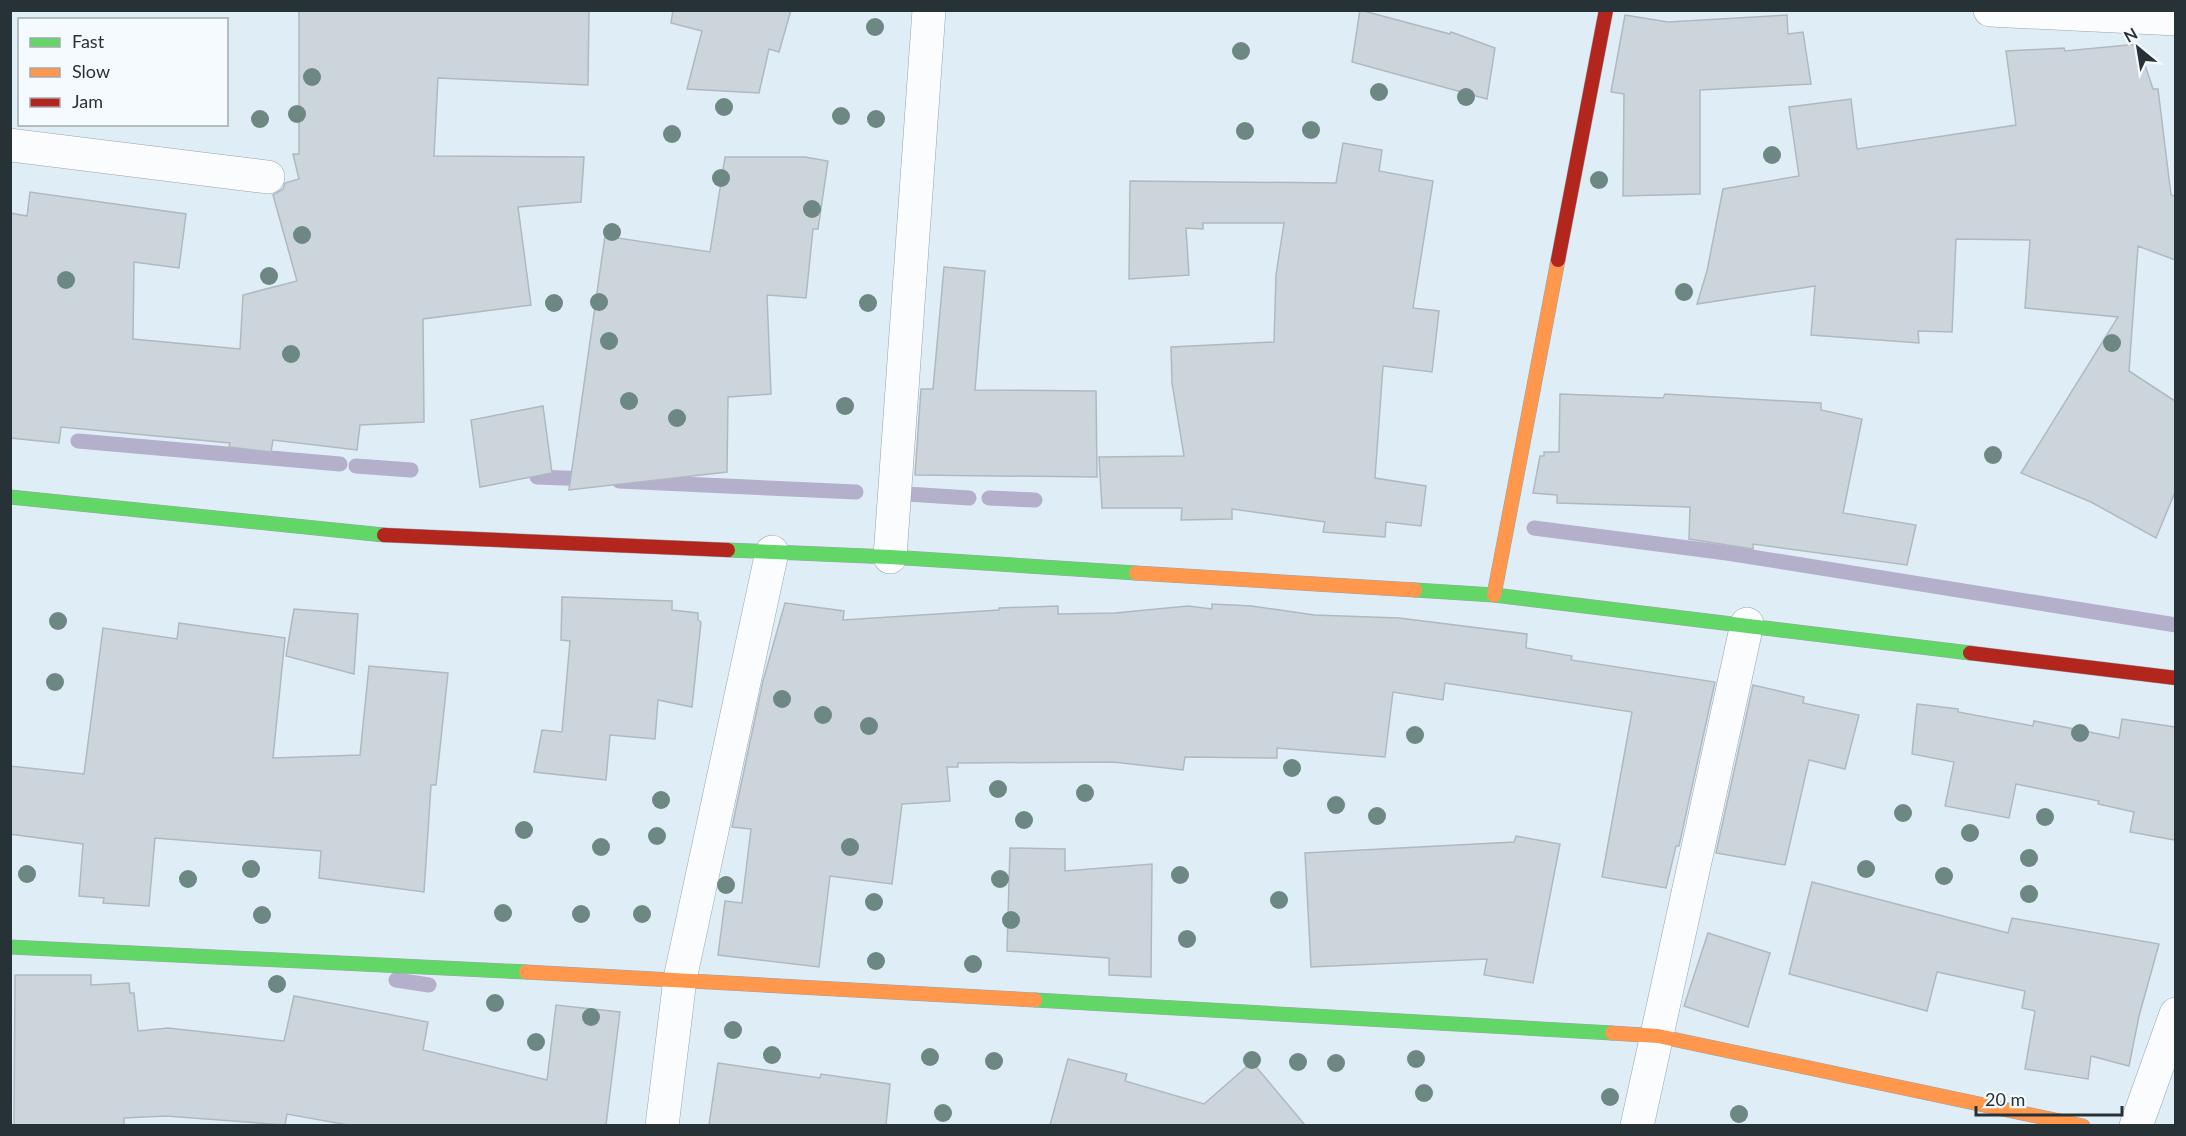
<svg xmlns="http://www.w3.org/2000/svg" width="2186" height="1136" font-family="Lato,sans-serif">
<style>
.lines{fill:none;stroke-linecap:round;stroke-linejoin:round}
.stream{stroke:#b4afcb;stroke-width:15}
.building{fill:#ccd4dc;stroke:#b0b9c1;stroke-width:1.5}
.street-casing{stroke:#99a4aa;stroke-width:34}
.fast-casing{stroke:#99a4aa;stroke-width:15}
.slow-casing{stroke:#99a4aa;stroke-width:15}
.jam-casing{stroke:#99a4aa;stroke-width:15}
.street{stroke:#fafcfe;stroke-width:33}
.fast{stroke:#63d668;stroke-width:14}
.slow{stroke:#ff974d;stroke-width:14}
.jam{stroke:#b3261e;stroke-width:14}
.tree{fill:#6d8883}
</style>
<rect width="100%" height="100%" fill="#dfedf6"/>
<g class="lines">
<path class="stream" d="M 78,441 L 340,464
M 356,466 L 411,470
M 537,477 L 589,479
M 619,481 L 856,492
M 907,494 L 969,498
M 989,498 L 1035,500
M 1534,528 L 1727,553 L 2176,625
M 396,980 L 429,985"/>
</g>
<path class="building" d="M 299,10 L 589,10 L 588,85 L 438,78 L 434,156 L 584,157 L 581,202 L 518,207 L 531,305 L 423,319 L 424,422 L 360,425 L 357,450 L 273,440 L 271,452 L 229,447 L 230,443 L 61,427 L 59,443 L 10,438 L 10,213 L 27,216 L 30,192 L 186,214 L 179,268 L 134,262 L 133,339 L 240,349 L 243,295 L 297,281 L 273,195 L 283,189 L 285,183 L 299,179 L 293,154 L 299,154 Z
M 673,10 L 791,10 L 779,52 L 769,49 L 759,93 L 687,89 L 702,31 L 671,23 Z
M 1360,10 L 1450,34 L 1451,32 L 1495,48 L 1487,99 L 1352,62 Z
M 1625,15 L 1668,22 L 1787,15 L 1788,34 L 1803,32 L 1811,84 L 1700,90 L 1700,194 L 1623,196 L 1624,94 L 1611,92 Z
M 2138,44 L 2153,89 L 2158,89 L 2171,195 L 2175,196 L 2175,260 L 2138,246 L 2129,371 L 2175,401 L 2175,492 L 2156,538 L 2091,502 L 2021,473 L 2118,317 L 2025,308 L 2030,240 L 1956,239 L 1952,332 L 1918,331 L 1919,343 L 1811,335 L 1815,286 L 1697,304 L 1707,271 L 1723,189 L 1799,176 L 1789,107 L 1851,99 L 1857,149 L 2016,125 L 2006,51 L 2064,48 L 2065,51 Z
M 1343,143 L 1382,150 L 1379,171 L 1433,181 L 1413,308 L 1439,311 L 1432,372 L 1383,366 L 1375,478 L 1426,486 L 1421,526 L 1386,522 L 1385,537 L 1323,532 L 1325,522 L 1232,509 L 1232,519 L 1181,520 L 1182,508 L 1102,508 L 1099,457 L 1184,456 L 1172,383 L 1171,347 L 1274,342 L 1276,275 L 1284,223 L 1203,223 L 1203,229 L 1186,228 L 1189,275 L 1129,279 L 1130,181 L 1336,183 Z
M 725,157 L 805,157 L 828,161 L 818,229 L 813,229 L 806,298 L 767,295 L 771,394 L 728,397 L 727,472 L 569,490 L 605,236 L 710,252 Z
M 944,267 L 985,271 L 975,390 L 1096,391 L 1097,477 L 915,475 L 921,389 L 933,389 Z
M 1560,394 L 1663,398 L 1665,394 L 1821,403 L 1821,410 L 1862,419 L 1843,513 L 1916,525 L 1907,565 L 1753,544 L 1753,549 L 1689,539 L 1690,507 L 1557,503 L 1557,495 L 1533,493 L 1540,456 L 1544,456 L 1544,452 L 1559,452 Z
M 543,406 L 552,473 L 480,487 L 471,420 Z
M 562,597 L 672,601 L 672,610 L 698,613 L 698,620 L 701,622 L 692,707 L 658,700 L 655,739 L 610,735 L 606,780 L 534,772 L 542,730 L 562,732 L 570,641 L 561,640 Z
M 785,603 L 844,611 L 843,620 L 999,610 L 999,608 L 1058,606 L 1058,614 L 1115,613 L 1188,606 L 1212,609 L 1212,604 L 1252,606 L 1314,615 L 1399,618 L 1527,634 L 1526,648 L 1572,656 L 1571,660 L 1715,682 L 1679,846 L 1676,846 L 1666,888 L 1602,877 L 1632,712 L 1445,683 L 1443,700 L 1393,692 L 1385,757 L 1277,748 L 1277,758 L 1185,757 L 1183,770 L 1113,762 L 958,763 L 958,767 L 947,767 L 950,801 L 902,804 L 892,884 L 830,876 L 819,967 L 718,955 L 725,901 L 742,903 L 751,829 L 732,827 L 763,681 Z
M 294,609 L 358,614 L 354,674 L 286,656 Z
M 179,623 L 285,638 L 273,758 L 360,755 L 369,666 L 448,673 L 436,785 L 431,785 L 424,892 L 319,878 L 321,851 L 155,838 L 149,906 L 103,903 L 104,898 L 79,896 L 83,844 L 10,834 L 10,766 L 84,774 L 103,628 L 177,639 Z
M 1753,685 L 1804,697 L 1803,703 L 1859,715 L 1845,769 L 1809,760 L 1785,865 L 1716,853 Z
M 1917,704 L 1958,709 L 1958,712 L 2033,726 L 2034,721 L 2119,738 L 2122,719 L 2175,727 L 2175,840 L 2130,832 L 2134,812 L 2098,804 L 2099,801 L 2016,784 L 2009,818 L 1945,806 L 1954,762 L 1912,754 Z
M 1516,836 L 1560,844 L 1533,983 L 1484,975 L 1487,959 L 1311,967 L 1305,853 L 1514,842 Z
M 1010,848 L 1065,849 L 1065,871 L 1152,864 L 1151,977 L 1109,975 L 1109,958 L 1007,951 Z
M 1812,882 L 2008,933 L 2012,918 L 2159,944 L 2139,1016 L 2129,1066 L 2091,1056 L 2088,1079 L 2025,1069 L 2035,1011 L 2022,1008 L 2025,991 L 1937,972 L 1927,1011 L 1789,974 Z
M 1708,933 L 1770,953 L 1748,1027 L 1684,1006 Z
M 15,975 L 91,975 L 91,985 L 129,983 L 130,993 L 134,993 L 138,1031 L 168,1028 L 284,1041 L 294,996 L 428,1022 L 423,1050 L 547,1080 L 556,1005 L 620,1012 L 606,1125 L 348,1125 L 287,1114 L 285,1125 L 166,1116 L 124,1118 L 124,1125 L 14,1125 Z
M 1068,1059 L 1127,1074 L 1125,1081 L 1204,1104 L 1252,1062 L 1305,1125 L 1050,1125 Z
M 718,1063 L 820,1078 L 821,1074 L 890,1084 L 886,1125 L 709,1125 Z"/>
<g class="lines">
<g class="street-casing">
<path id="street" d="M 1990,10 L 2176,19
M 10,145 L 268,177
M 890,557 L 929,10
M 662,1126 L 680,979 L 772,552
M 1637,1126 L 1747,624
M 2136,1126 L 2176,1014"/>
</g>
<g class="fast-casing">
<path id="fast" d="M 10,497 L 384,535
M 728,550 L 890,557 L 1136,573
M 1415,590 L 1494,595 L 1970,653
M 10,947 L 526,972
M 1035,1000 L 1612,1033"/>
</g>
<g class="slow-casing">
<path id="slow" d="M 1136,573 L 1415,590
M 1494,595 L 1558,260
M 526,972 L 1035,1000
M 1612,1033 L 1658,1036 L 2083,1126"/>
</g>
<g class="jam-casing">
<path id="jam" d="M 1558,260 L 1606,10
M 384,535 L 728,550
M 1970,653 L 2176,678"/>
</g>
<use href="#street" class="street"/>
<use href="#fast" class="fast"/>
<use href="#slow" class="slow"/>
<use href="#jam" class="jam"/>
</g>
<g class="tree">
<circle cx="875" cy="27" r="9"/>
<circle cx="1241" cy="51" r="9"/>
<circle cx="312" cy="77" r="9"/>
<circle cx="1379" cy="92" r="9"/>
<circle cx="1466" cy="97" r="9"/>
<circle cx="724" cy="107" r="9"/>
<circle cx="297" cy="114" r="9"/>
<circle cx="841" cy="116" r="9"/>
<circle cx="260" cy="119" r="9"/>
<circle cx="876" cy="119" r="9"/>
<circle cx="1311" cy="130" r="9"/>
<circle cx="1245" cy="131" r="9"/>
<circle cx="672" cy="134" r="9"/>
<circle cx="1772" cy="155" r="9"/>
<circle cx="721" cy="178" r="9"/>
<circle cx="1599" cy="180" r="9"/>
<circle cx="812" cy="209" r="9"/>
<circle cx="612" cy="232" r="9"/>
<circle cx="302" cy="235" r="9"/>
<circle cx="269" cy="276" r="9"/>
<circle cx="66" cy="280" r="9"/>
<circle cx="1684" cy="292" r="9"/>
<circle cx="599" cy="302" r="9"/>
<circle cx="554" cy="303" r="9"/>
<circle cx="868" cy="303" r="9"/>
<circle cx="609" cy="341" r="9"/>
<circle cx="2112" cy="343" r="9"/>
<circle cx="291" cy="354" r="9"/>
<circle cx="629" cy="401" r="9"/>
<circle cx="845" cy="406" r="9"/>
<circle cx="677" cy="418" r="9"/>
<circle cx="1993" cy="455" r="9"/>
<circle cx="58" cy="621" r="9"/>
<circle cx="55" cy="682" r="9"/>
<circle cx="782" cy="699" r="9"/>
<circle cx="823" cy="715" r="9"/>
<circle cx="869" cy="726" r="9"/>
<circle cx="2080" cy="733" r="9"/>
<circle cx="1415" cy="735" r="9"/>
<circle cx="1292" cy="768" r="9"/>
<circle cx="998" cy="789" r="9"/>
<circle cx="1085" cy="793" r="9"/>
<circle cx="661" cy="800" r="9"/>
<circle cx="1336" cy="805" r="9"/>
<circle cx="1903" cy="813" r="9"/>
<circle cx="1377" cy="816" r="9"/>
<circle cx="2045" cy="817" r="9"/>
<circle cx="1024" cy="820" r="9"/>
<circle cx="524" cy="830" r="9"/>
<circle cx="1970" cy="833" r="9"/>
<circle cx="657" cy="836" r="9"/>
<circle cx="601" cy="847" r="9"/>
<circle cx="850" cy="847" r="9"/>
<circle cx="2029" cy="858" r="9"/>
<circle cx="251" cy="869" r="9"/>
<circle cx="1866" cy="869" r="9"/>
<circle cx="27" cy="874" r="9"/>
<circle cx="1180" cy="875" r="9"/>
<circle cx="1944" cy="876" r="9"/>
<circle cx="188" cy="879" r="9"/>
<circle cx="1000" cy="879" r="9"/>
<circle cx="726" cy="885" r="9"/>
<circle cx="2029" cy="894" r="9"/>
<circle cx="1279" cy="900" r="9"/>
<circle cx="874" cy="902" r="9"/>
<circle cx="503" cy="913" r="9"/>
<circle cx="581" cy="914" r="9"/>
<circle cx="642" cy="914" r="9"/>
<circle cx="262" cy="915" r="9"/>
<circle cx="1011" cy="920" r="9"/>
<circle cx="1187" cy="939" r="9"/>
<circle cx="876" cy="961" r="9"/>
<circle cx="973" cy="964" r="9"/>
<circle cx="277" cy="984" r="9"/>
<circle cx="495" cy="1003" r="9"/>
<circle cx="591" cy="1017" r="9"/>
<circle cx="733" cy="1030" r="9"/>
<circle cx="536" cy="1042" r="9"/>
<circle cx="772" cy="1055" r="9"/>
<circle cx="930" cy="1057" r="9"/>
<circle cx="1416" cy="1059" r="9"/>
<circle cx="1252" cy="1060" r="9"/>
<circle cx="994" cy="1061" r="9"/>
<circle cx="1298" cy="1062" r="9"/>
<circle cx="1336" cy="1063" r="9"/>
<circle cx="1424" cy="1093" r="9"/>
<circle cx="1610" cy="1097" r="9"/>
<circle cx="943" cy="1113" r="9"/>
<circle cx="1739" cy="1114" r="9"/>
</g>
<rect width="2186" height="1136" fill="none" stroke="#273237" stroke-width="24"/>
<rect x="18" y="18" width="210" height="108" fill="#f4fafd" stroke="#a2aaae" stroke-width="1.5"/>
<rect x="30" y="38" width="30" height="9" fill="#63d668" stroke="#a2aaae" stroke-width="1.5"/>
<text x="72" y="48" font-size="18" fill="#273237">Fast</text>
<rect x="30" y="68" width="30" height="9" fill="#ff974d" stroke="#a2aaae" stroke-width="1.5"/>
<text x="72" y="78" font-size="18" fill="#273237">Slow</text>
<rect x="30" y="98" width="30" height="9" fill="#b3261e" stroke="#a2aaae" stroke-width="1.5"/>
<text x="72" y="108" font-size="18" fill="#273237">Jam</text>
<g transform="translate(2138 48) rotate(330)" stroke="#f4fafd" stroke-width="4.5" paint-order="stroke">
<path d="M0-4.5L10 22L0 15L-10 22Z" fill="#273237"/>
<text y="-9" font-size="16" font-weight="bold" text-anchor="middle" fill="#273237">N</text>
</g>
<path d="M1976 1106v9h146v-9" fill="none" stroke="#273237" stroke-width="3"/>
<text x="1985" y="1106" font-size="18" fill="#273237" stroke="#f4fafd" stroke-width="4.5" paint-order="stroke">20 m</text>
</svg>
